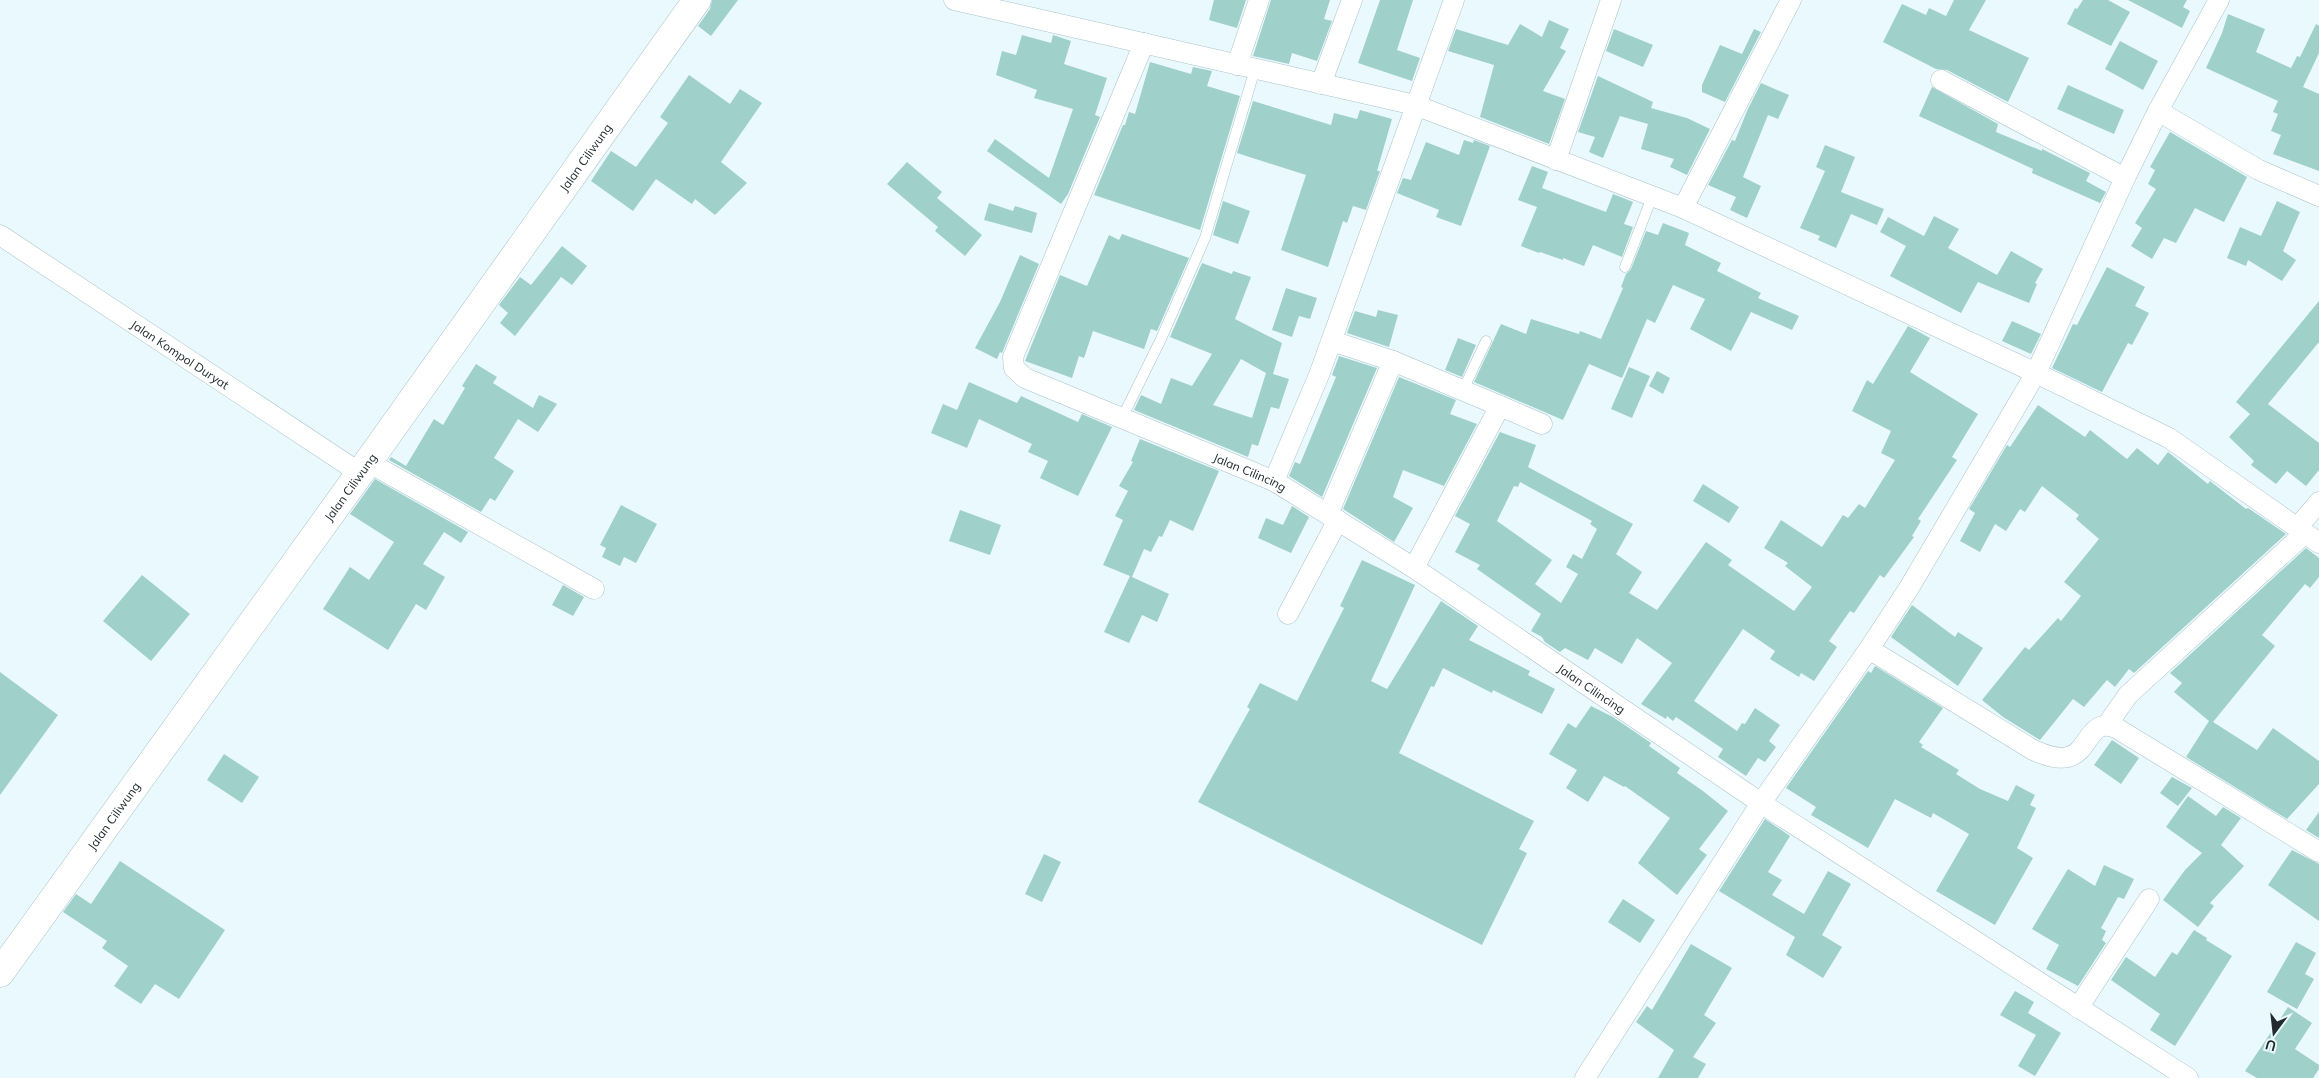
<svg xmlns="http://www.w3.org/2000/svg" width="2319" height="1078" font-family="Mulish,sans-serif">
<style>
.building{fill:#a0d0ca;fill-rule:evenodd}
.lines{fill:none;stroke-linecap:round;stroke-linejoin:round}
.lane-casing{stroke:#a9c2ca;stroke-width:11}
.street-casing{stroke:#a9c2ca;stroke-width:21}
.secondary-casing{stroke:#a9c2ca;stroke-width:29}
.lane{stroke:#fff;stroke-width:10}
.street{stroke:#fff;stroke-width:20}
.secondary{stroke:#fff;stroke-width:28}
.labels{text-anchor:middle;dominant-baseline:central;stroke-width:4;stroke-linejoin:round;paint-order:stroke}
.street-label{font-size:12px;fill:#212a2e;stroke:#eaf9fe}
</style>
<rect width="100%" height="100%" fill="#eaf9fe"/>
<path class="building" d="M 712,0 L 738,0 L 711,36 L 698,26 L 710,9 Z
M 1214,0 L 1246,0 L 1237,28 L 1209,20 Z
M 1271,0 L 1330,0 L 1324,19 L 1332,21 L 1317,61 L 1292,53 L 1289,64 L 1253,56 Z
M 1380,0 L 1413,0 L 1397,50 L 1420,58 L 1412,81 L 1358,63 Z
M 1954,0 L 1986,0 L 1969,30 L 2029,58 L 2008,102 L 1947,70 L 1936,69 L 1883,42 L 1902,4 L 1926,15 L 1929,8 L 1946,16 Z
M 2083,0 L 2108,0 L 2130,12 L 2111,46 L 2067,24 L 2075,8 L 2077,9 Z
M 2128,0 L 2187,0 L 2183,7 L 2190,11 L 2182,28 Z
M 2228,14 L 2265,29 L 2256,52 L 2291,68 L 2297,56 L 2300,57 L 2316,24 L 2319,26 L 2319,53 L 2303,87 L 2319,94 L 2319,171 L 2273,154 L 2281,135 L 2271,131 L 2278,114 L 2273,112 L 2278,101 L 2206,68 L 2222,33 Z
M 1549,20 L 1569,29 L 1560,48 L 1566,51 L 1543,91 L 1565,99 L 1549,144 L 1480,117 L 1494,65 L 1448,51 L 1456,29 L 1508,45 L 1520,24 L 1542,37 Z
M 1614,29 L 1653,45 L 1643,67 L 1606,51 Z
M 1754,29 L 1761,32 L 1725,102 L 1702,92 L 1702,85 L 1720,45 L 1742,54 Z
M 1022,35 L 1051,43 L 1053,35 L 1071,41 L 1064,64 L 1107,78 L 1095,115 L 1100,117 L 1068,194 L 1061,204 L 987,151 L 995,139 L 1049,178 L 1073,109 L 1034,98 L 1037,90 L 996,75 L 1002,51 L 1016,55 Z
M 2120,41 L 2158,61 L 2143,90 L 2105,69 Z
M 1150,62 L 1191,74 L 1193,67 L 1212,71 L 1207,86 L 1240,96 L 1200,230 L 1094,195 L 1123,125 L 1125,125 L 1129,112 L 1135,114 Z
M 689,75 L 730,104 L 740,89 L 762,103 L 721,162 L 747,183 L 715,215 L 695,199 L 692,204 L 656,179 L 633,211 L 591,181 L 611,151 L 636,167 L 668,123 L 660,117 Z
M 1598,76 L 1653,102 L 1651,108 L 1687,118 L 1710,129 L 1687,175 L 1670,167 L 1674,159 L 1641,149 L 1648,124 L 1620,116 L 1603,158 L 1589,152 L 1595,137 L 1578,132 Z
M 1761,83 L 1789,95 L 1778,119 L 1768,115 L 1743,177 L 1761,186 L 1747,218 L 1730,210 L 1736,197 L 1708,185 L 1732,140 L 1735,141 L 1747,111 Z
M 2068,85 L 2124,110 L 2114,134 L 2057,109 Z
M 1932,87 L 1998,124 L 1996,132 L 2042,151 L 2042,149 L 2090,173 L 2086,181 L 2106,192 L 2100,203 L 2032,173 L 2033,169 L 1919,116 Z
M 1253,101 L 1331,125 L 1334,113 L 1357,119 L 1360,110 L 1392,119 L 1377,171 L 1380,171 L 1366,210 L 1353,206 L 1347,223 L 1343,221 L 1328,267 L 1281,250 L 1306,175 L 1237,153 Z
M 2170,132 L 2247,177 L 2224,222 L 2195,208 L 2176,243 L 2164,238 L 2152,259 L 2131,246 L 2142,228 L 2135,223 L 2156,189 L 2148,184 L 2155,170 L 2150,167 Z
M 1464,140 L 1473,143 L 1474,140 L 1490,146 L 1461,226 L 1436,217 L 1439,210 L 1397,193 L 1403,178 L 1411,180 L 1426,142 L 1459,155 Z
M 1825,145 L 1855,157 L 1841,192 L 1884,209 L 1877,225 L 1851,214 L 1836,248 L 1818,240 L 1820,236 L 1800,228 L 1825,171 L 1816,167 Z
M 907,162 L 942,192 L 937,198 L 982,235 L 965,256 L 935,231 L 938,227 L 887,184 Z
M 1532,166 L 1548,172 L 1542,188 L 1587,205 L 1606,212 L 1613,194 L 1633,202 L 1624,224 L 1633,227 L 1622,257 L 1593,245 L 1584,266 L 1563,258 L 1563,260 L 1540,252 L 1539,253 L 1521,246 L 1537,207 L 1518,200 Z
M 1223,201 L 1250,211 L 1238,244 L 1213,235 Z
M 2277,201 L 2300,212 L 2283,251 L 2296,260 L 2282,281 L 2248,260 L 2246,266 L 2227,258 L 2240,227 L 2261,236 Z
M 989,203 L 1013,211 L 1015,206 L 1037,213 L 1032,233 L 984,220 Z
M 1934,216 L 1959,229 L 1948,248 L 1997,275 L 2011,251 L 2043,269 L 2035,283 L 2037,284 L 2029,303 L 1978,282 L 1961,313 L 1890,276 L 1906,246 L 1880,232 L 1888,217 L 1924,236 Z
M 1663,223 L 1689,233 L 1685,245 L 1721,263 L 1717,271 L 1761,293 L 1758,298 L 1799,316 L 1792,330 L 1751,312 L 1731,351 L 1690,329 L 1705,299 L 1673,285 L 1655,323 L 1647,319 L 1622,378 L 1589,364 L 1563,420 L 1474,382 L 1501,324 L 1526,334 L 1531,319 L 1579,334 L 1580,331 L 1601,339 L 1623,288 L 1621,287 L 1626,274 L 1631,269 L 1646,231 L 1658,235 Z
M 1122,234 L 1189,258 L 1157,331 L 1151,329 L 1144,349 L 1093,331 L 1084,358 L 1079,356 L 1072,378 L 1025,361 L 1060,275 L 1087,286 L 1109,235 L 1119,240 Z
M 562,246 L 587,266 L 572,285 L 561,277 L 515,336 L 500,323 L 508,313 L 499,305 L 520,277 L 531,285 Z
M 1020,255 L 1039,264 L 1002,353 L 1000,352 L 997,359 L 975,348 L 1000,302 Z
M 1202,263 L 1232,274 L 1233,271 L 1251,277 L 1235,319 L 1282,343 L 1273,374 L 1289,379 L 1279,409 L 1271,407 L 1258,446 L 1252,444 L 1248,457 L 1134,410 L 1141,395 L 1161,404 L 1171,378 L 1192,386 L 1212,354 L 1170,337 ZM 1241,359 L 1266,373 L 1252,418 L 1213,405 Z
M 2107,267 L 2145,287 L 2135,306 L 2149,313 L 2132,345 L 2128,343 L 2102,392 L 2052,368 L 2073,324 L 2077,325 Z
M 1286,288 L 1317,298 L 1310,319 L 1299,316 L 1292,337 L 1272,330 Z
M 2319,301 L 2319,342 L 2268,404 L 2319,443 L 2319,470 L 2306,486 L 2287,471 L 2276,484 L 2251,465 L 2254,461 L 2229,437 L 2250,414 L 2236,402 Z
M 1378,310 L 1398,315 L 1389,347 L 1347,333 L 1355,311 L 1376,317 Z
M 2012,321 L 2041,334 L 2031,354 L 2002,341 Z
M 1908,326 L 1930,338 L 1910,372 L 1978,414 L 1952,457 L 1957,460 L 1918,519 L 1921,521 L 1912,536 L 1914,537 L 1884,578 L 1880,575 L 1854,613 L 1850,611 L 1829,641 L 1837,647 L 1814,681 L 1801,673 L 1799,677 L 1770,659 L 1775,651 L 1743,629 L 1694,701 L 1737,731 L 1742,723 L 1745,724 L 1755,708 L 1780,725 L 1769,741 L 1776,747 L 1765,762 L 1758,758 L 1746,776 L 1718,757 L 1723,749 L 1676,717 L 1673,721 L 1667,716 L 1666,719 L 1641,704 L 1672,663 L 1637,638 L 1622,664 L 1595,648 L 1588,660 L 1565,648 L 1560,652 L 1545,642 L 1542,637 L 1531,631 L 1541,614 L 1477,569 L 1480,565 L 1455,552 L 1470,524 L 1455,516 L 1500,432 L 1536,445 L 1528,467 L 1633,524 L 1616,554 L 1642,572 L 1629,593 L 1657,610 L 1706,542 L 1732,560 L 1728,565 L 1794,611 L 1812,587 L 1785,566 L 1788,563 L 1764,548 L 1781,520 L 1822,547 L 1843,515 L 1848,518 L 1859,504 L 1865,508 L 1895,460 L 1881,453 L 1891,431 L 1852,411 L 1867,380 L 1873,384 ZM 1520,482 L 1592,521 L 1590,524 L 1597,529 L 1582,559 L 1573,554 L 1566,567 L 1578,574 L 1561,603 L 1535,584 L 1552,560 L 1497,521 L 1514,486 L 1518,487 Z
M 1458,338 L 1476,345 L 1462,377 L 1445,370 Z
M 1339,356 L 1377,368 L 1322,497 L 1289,476 L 1295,462 L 1300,464 L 1336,377 L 1332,375 Z
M 476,364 L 497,377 L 493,383 L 533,408 L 539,395 L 557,404 L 538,432 L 518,419 L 494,458 L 514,471 L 495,501 L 490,498 L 481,512 L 389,460 L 391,457 L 406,466 L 434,419 L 443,425 L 465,388 L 462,386 Z
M 1629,367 L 1650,376 L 1632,418 L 1611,409 Z
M 1657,371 L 1670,378 L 1663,394 L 1649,386 Z
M 1399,377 L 1456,400 L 1450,414 L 1477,424 L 1444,486 L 1403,470 L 1393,497 L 1413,508 L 1394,542 L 1343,509 Z
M 969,382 L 1017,403 L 1021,396 L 1078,422 L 1082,414 L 1112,427 L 1078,496 L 1040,478 L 1048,461 L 1028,452 L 1032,444 L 979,419 L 967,448 L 931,433 L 943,404 L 957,410 Z
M 2038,405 L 2085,437 L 2090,430 L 2127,459 L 2137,448 L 2158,465 L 2168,452 L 2208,484 L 2210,481 L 2246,509 L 2248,508 L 2286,534 L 2134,673 L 2129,669 L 2115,687 L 2107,680 L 2084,707 L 2073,699 L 2040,740 L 2003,717 L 1982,700 L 2025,647 L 2029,650 L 2058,618 L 2061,621 L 2081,596 L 2064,582 L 2099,539 L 2076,519 L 2079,515 L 2042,486 L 2025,512 L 2020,509 L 2006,531 L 1995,524 L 1980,552 L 1960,541 L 1975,513 L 1969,509 L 2007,445 L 2010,447 Z
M 1140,439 L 1219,471 L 1193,531 L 1170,520 L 1162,537 L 1159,536 L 1151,552 L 1144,549 L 1132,577 L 1169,594 L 1157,622 L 1142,615 L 1129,643 L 1104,632 L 1130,576 L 1103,565 L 1123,520 L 1115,516 L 1128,491 L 1119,486 L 1133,462 L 1131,461 Z
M 375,479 L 468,532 L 461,543 L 444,532 L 423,564 L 445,577 L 426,610 L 416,604 L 388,650 L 323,609 L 350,567 L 369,580 L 394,542 L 350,514 Z
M 1703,484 L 1739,507 L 1729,523 L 1693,501 Z
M 621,505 L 657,524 L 636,563 L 624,557 L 620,566 L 602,557 L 606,548 L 600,545 Z
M 1292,506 L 1309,517 L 1291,553 L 1258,538 L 1266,518 L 1283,525 Z
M 960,510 L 1001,525 L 990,555 L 949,541 Z
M 2306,548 L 2319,558 L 2319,577 L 2310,588 L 2305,584 L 2262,635 L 2275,646 L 2213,722 L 2257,750 L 2273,728 L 2319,761 L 2319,784 L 2287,819 L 2186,757 L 2209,721 L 2174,692 L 2182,683 L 2170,673 Z
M 1362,560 L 1415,585 L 1371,681 L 1387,689 L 1441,601 L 1478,626 L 1469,640 L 1530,671 L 1528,675 L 1555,689 L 1542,714 L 1493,690 L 1492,693 L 1443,668 L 1434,687 L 1431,686 L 1399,753 L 1534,821 L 1519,849 L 1527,853 L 1482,945 L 1198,802 L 1250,709 L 1247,707 L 1260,683 L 1297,701 L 1344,608 L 1340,606 Z
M 142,575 L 190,614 L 151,661 L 103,621 Z
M 563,585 L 584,597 L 573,616 L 552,605 Z
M 1912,605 L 1955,637 L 1958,632 L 1983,648 L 1958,686 L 1891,637 Z
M 1875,666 L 1943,708 L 1919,742 L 1923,745 L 1921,747 L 1959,770 L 1956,774 L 1980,789 L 2008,801 L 2016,785 L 2035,795 L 2030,805 L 2036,808 L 2017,848 L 2033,858 L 1995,925 L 1936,891 L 1969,834 L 1933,813 L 1931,818 L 1895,799 L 1868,848 L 1811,815 L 1816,807 L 1786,788 L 1868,671 L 1871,673 Z
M 0,672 L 58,715 L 0,795 Z
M 1591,706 L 1613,717 L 1651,743 L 1649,746 L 1680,768 L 1677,773 L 1703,791 L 1728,811 L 1699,849 L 1707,855 L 1677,895 L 1638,863 L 1670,818 L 1625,786 L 1624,787 L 1604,776 L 1588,802 L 1566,788 L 1577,770 L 1549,754 L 1568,723 L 1576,728 Z
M 2112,740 L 2139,758 L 2121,784 L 2094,765 Z
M 224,754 L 259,777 L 242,803 L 207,780 Z
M 2172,777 L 2192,788 L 2178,806 L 2160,793 Z
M 2188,796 L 2216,816 L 2223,807 L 2241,818 L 2221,845 L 2244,866 L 2210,903 L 2214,906 L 2198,927 L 2163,900 L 2185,870 L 2202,853 L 2166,827 Z
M 2319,812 L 2319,838 L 2306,830 Z
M 1765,819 L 1790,836 L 1768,872 L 1782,880 L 1772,895 L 1804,914 L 1828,871 L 1851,884 L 1822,935 L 1842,947 L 1823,978 L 1786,955 L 1795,937 L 1719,891 Z
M 2292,850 L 2319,864 L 2319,921 L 2268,885 Z
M 1044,854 L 1061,862 L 1042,902 L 1025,894 Z
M 120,861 L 225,930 L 179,999 L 155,984 L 141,1004 L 114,986 L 128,966 L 102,948 L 107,941 L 63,912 L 76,894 L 91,904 Z
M 2104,865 L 2134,879 L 2124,899 L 2118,897 L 2101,928 L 2106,931 L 2102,940 L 2106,943 L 2078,986 L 2046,969 L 2059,945 L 2032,929 L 2068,869 L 2095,886 Z
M 1623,899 L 1655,920 L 1640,943 L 1608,922 Z
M 2194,930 L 2207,938 L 2206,940 L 2232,956 L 2175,1046 L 2150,1030 L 2160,1014 L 2111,980 L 2126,957 L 2155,977 L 2172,952 L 2177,955 Z
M 2296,942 L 2316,953 L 2305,974 L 2314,979 L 2297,1009 L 2267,992 Z
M 1691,944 L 1732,968 L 1704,1015 L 1716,1023 L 1693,1057 L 1706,1064 L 1698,1078 L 1658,1078 L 1674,1050 L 1636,1022 L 1647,1006 L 1652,1010 Z
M 2015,991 L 2034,1002 L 2028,1013 L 2061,1033 L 2035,1076 L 2018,1066 L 2036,1035 L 2000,1015 Z
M 2288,1007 L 2312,1023 L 2295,1049 L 2319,1065 L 2319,1069 L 2313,1078 L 2257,1078 L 2245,1071 Z"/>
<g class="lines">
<g class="lane-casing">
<path id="lane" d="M 1625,267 L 1652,197
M 1463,390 L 1486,341
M 1122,418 L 1161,339 L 1205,238 L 1255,69"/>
</g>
<g class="street-casing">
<g id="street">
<path d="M 954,0 L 1415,105 L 1683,208 L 2036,373 L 2169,438 L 2319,543"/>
<path id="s1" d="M 1144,43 L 1013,357 L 1014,368 L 1025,378 L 1274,481 L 1414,568 L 1761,803 L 2188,1078"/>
<path d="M 1237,65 L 1259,0"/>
<path d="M 1941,80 L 2125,178"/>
<path d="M 1321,84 L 1352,0"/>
<path d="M 2158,111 L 2259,170 L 2319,196"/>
<path d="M 1556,160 L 1611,0"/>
<path d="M 1683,208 L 1791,0"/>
<path id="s2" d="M 0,235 L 360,473"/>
<path d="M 1332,341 L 1393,361"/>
<path d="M 1500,406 L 1542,424"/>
<path d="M 368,462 L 594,589"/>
<path d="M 1274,481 L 1319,375 L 1454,0"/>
<path d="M 1328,514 L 1393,361 L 1500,406 L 1414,568"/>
<path d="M 2297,528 L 2319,502"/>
<path d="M 1288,614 L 1338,520"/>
<path d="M 1869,649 L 2033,750 C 2043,754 2056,760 2068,757 C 2091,751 2088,715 2118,729 L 2319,852"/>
<path d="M 2107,725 L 2128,695 L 2305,533"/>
<path d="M 2078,1008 L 2149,899"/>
<path d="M 1585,1078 L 1761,803 L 1869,649 L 1909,588 L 2036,373 L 2125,178 L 2158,111 L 2219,0"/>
</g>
</g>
<g class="secondary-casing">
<g id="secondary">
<path id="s3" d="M 0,973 L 368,462 L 697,0"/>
</g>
</g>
<use href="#lane" class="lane"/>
<use href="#street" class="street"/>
<use href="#secondary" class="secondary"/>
</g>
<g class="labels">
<g class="street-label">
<text stroke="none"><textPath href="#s3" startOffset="1004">Jalan Ciliwung</textPath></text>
<text stroke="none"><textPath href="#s2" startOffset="216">Jalan Kompol Duryat</textPath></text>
<text stroke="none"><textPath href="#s1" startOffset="610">Jalan Cilincing</textPath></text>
<text stroke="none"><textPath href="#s3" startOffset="599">Jalan Ciliwung</textPath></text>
<text stroke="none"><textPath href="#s1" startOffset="1015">Jalan Cilincing</textPath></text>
<text stroke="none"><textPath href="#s3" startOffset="194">Jalan Ciliwung</textPath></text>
</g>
</g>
<g transform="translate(2274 1033) rotate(195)" stroke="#eaf9fe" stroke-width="4" paint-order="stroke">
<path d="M0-4L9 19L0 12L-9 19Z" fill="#212a2e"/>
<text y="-8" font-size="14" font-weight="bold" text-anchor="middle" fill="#212a2e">U</text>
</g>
</svg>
